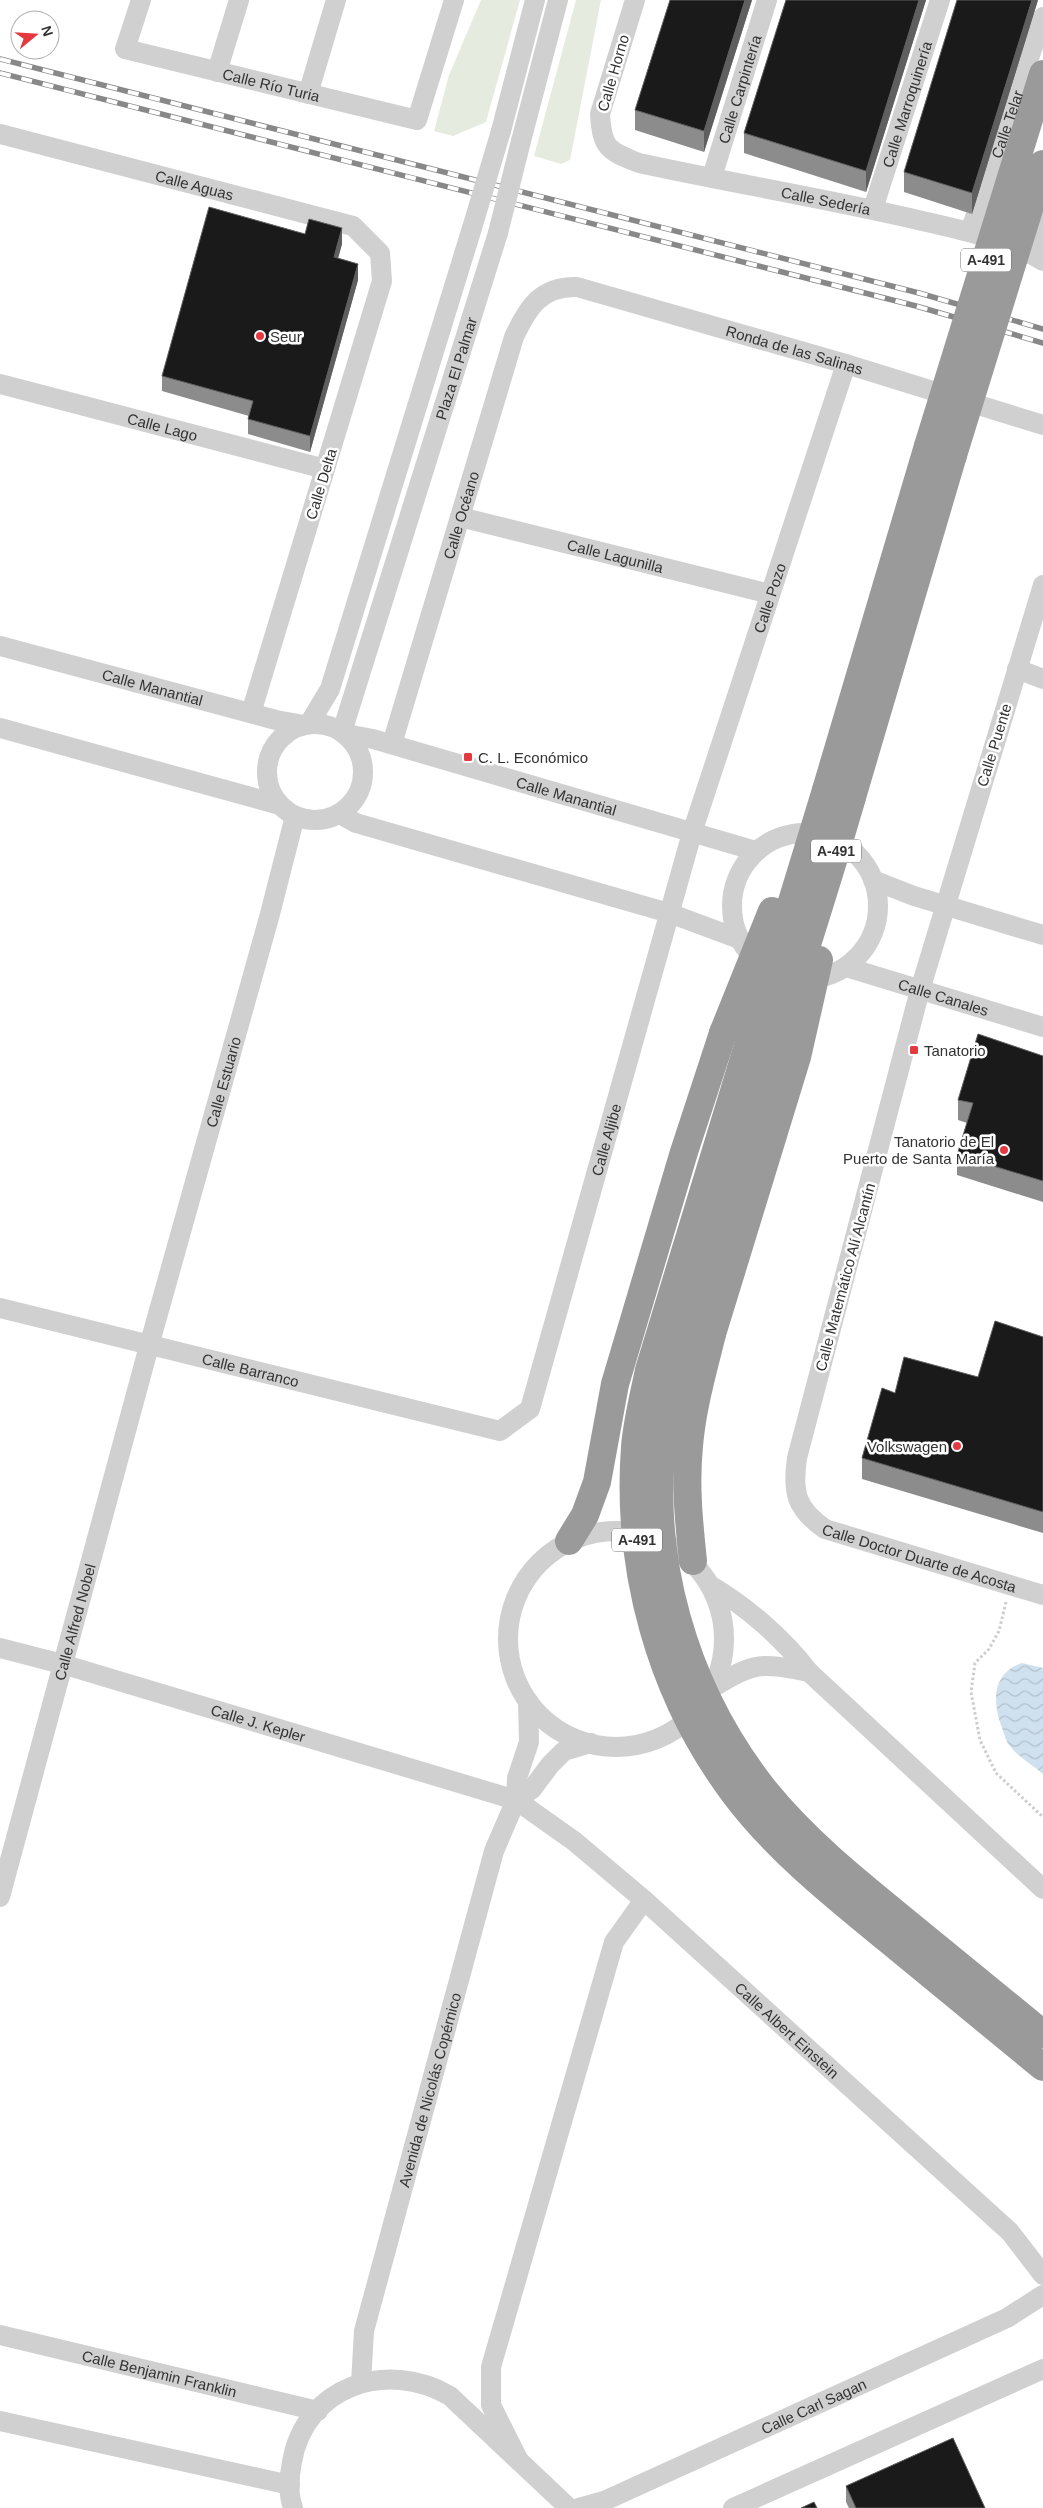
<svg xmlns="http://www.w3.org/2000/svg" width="1043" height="2508" font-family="Arial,sans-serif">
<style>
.grass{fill:#e5ecdf}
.water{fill:url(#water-waves)}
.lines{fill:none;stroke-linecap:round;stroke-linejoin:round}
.path{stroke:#cdcdcd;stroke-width:3;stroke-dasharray:2.5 2.5;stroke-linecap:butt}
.minor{stroke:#d0d0d0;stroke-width:20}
.highway{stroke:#9a9a9a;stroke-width:28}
.rail-casing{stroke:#888;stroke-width:5.5}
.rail{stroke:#fff;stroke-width:4;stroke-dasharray:11;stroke-linecap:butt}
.minor-bridge{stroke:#d0d0d0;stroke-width:20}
.highway-bridge{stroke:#9a9a9a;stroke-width:28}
.wall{fill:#8c8c8c}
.shaded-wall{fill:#5f5f5f}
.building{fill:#1a1a1a;stroke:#5f5f5f}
.poi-dot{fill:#e53940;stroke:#fff;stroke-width:2}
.labels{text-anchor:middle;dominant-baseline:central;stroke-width:5;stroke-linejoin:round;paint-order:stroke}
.shield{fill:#fff;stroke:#707070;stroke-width:1}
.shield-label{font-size:14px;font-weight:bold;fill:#333}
.street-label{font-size:15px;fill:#333;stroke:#fff}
.poi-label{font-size:15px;fill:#333;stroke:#fff;text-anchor:start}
</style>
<defs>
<pattern id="water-waves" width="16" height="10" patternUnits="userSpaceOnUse" patternTransform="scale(1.25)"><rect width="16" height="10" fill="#cfe0ee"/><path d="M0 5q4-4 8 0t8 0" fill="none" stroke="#b2c1cd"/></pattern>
</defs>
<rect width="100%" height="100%" fill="#fff"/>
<path class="grass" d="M 481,0 L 520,0 L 486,122 L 453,136 L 434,131 L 449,75 Z
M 576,0 L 601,0 L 570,160 L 561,164 L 534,156 Z"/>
<path class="water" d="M 1022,1663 L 1043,1668 L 1043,1774 C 1033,1765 1018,1757 1010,1746 C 1006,1742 1004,1733 1002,1728 C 992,1702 992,1673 1022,1663 Z"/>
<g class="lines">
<path class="path" d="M 1006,1602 L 999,1631 L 989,1649 L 975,1663 L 971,1692 L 980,1740 L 996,1773 L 1043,1817"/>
<g class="minor">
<path id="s1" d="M 141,0 L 125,49 L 417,120 L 454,0"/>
<path id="s2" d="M 635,0 L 600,114 C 602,148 608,151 639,163 C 731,183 823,198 914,219 C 957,229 1005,238 1043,261"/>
<path d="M 217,72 L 239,0"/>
<path d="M 308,94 L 336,0"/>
<path d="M 501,131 L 535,0"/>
<path id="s3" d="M 0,134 L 353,226 L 380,253 L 382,281 L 251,713"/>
<path d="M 521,141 L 558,0"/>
<path id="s4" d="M 712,177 L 767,0"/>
<path id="s5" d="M 873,209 L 940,0"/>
<path id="s6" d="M 970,232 L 1043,17"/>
<path d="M 1033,255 L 1043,222"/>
<path id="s7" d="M 0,384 L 325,469"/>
<path id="s8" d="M 460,517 L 770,594"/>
<path id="s9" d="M 1043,585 L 920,990 L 797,1458 C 792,1492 796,1509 825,1529 L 1043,1595"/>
<path id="s10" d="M 0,646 L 276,720 L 304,725"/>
<path d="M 1017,669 L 1043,679"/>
<circle cx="315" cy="772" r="48"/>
<path d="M 309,724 L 330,689 L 472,228"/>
<path d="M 0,728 L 280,805"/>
<path id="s11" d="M 342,732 L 498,233"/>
<path id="s12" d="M 346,734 L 373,739 L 756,851"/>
<path id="s13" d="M 392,744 L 514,337 C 528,307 541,286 577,287 L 846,364 L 1043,425"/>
<path d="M 340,814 L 356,823 L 669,913 L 739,939"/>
<circle cx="805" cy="906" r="73"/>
<path d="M 873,880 L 914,896 L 1043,935"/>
<path id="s14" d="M 846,967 L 1043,1027"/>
<path id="s15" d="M 0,1308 L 500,1431 L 530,1409 L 692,833 L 846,364"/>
<circle cx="616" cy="1639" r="108"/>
<path d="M 710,1585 C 747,1607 783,1638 809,1672 L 1043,1889"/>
<path id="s16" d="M 0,1648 L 62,1664 L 516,1800 L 574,1841 L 644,1900 L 1010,2232 L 1043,2275"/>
<path d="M 714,1687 C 756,1661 761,1663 809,1672"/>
<path d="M 516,1800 L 532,1789 L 550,1765 L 564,1751 L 591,1743"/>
<path id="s17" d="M 0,1897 L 149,1346 L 270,914 L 295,816"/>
<path id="s18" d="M 0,2335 L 318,2411"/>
<path id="s19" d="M 361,2383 L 364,2331 L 494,1851 L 516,1800 L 517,1778 L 529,1742 L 528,1701"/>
<path d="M 0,2421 L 290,2485"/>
<path d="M 519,2461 L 491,2405 L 491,2367 L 614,1942 L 644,1900"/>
<path d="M 293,2508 C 288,2494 289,2477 292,2462 C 305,2386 387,2359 450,2396 L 569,2508"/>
<path id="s20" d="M 579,2508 L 604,2501 L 1007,2318 L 1043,2295"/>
<path d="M 733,2508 L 1043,2369"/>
</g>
<path class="highway" d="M 826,790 L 928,446
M 852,797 L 953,455
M 569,1541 L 585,1515 L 597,1482 L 615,1384 L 684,1152 L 723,1033
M 693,1561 C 689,1523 685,1485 689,1446 C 692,1408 703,1371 712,1334"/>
<g class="rail-casing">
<path id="rail" d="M 0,59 L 919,293 L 1043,329
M 0,73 L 916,306 L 1043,343"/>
</g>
<use href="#rail" class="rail"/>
<path class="minor-bridge" d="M 472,228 L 501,131
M 498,233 L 521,141"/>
<path class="highway-bridge" d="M 928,446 L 1043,74
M 953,455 L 1043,164
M 826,790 L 649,1370 C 644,1395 637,1421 635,1447 C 626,1569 660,1694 734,1793 C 776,1849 832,1894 886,1938 C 938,1981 991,2024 1043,2067
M 852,797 C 815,925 772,1050 734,1177 C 709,1258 678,1340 665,1424 C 644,1553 684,1689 765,1791 C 804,1839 852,1878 900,1917 C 948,1956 995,1995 1043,2034
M 723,1033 L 772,911
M 712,1334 L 797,1057 L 819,960"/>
</g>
<path class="wall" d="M 752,0 L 704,152 L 635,130 L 635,110 Z
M 786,0 L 926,0 L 866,192 L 744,153 L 744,133 Z
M 1038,0 L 972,214 L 904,192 L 904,172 Z
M 342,244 L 338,258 L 358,280 L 310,452 L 248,434 L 248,419 L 249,416 L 162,391 L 162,376 Z
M 1043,1056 L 1043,1202 L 957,1175 L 957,1155 L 967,1123 L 958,1120 L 958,1100 Z
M 1043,1337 L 1043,1533 L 862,1479 L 862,1458 L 895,1393 L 978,1377 Z
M 846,2486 L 985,2508 L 849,2508 L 846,2502 Z"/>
<path class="shaded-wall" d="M 745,0 L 752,0 L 704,152 L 704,131 Z
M 919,0 L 926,0 L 866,192 L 866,171 Z
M 1032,0 L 1038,0 L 972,214 L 972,193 Z
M 342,228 L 342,244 L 334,273 L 334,257 Z
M 358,264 L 358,280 L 310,452 L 310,436 Z"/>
<path class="building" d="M 670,0 L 745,0 L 704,131 L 635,110 Z
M 786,0 L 919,0 L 866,171 L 744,133 Z
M 957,0 L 1032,0 L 972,193 L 904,172 Z
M 209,207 L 305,234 L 309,219 L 342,228 L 334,257 L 358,264 L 310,436 L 248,419 L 253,401 L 162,376 Z
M 978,1034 L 1043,1056 L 1043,1181 L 957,1155 L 973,1103 L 958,1100 Z
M 995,1321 L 1043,1337 L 1043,1512 L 862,1458 L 882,1388 L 895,1393 L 904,1357 L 978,1377 Z
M 953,2438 L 985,2508 L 856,2508 L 846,2486 Z
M 814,2502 L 817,2508 L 801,2508 Z"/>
<g class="poi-dot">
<circle cx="260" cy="336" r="5"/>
<rect x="463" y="752" width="10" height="10" rx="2.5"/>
<rect x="909" y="1045" width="10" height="10" rx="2.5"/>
<circle cx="1004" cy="1150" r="5"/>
<circle cx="957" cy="1446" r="5"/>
</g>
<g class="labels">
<g class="shield">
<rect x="961" y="248.5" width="50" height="23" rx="4"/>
<rect x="811" y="839.5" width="50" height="23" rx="4"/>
<rect x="612" y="1528.5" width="50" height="23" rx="4"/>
</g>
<g class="shield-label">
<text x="986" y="260">A-491</text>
<text x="836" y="851">A-491</text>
<text x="637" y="1540">A-491</text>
</g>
<g class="street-label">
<text transform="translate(613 73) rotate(-74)">Calle Horno</text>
<text stroke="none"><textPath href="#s1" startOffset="202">Calle Río Turia</textPath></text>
<text stroke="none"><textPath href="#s4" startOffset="92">Calle Carpintería</textPath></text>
<text stroke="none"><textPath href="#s5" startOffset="110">Calle Marroquinería</textPath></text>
<text stroke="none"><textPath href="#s6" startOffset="114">Calle Telar</textPath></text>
<text stroke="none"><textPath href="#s3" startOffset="201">Calle Aguas</textPath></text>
<text stroke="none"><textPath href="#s2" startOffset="379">Calle Sedería</textPath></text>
<text stroke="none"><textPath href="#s13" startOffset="738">Ronda de las Salinas</textPath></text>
<text stroke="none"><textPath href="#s11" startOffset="381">Plaza El Palmar</textPath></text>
<text stroke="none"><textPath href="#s7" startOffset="168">Calle Lago</textPath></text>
<text transform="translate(321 484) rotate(-73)">Calle Delta</text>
<text stroke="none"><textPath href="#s13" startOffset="239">Calle Océano</textPath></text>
<text stroke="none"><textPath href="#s8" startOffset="160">Calle Lagunilla</textPath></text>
<text stroke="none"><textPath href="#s15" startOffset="1398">Calle Pozo</textPath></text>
<text stroke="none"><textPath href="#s10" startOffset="158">Calle Manantial</textPath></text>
<text transform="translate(994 745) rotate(-73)">Calle Puente</text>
<text stroke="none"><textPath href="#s12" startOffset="229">Calle Manantial</textPath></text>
<text stroke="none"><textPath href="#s14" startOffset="102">Calle Canales</textPath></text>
<text stroke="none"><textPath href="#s17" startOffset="845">Calle Estuario</textPath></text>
<text stroke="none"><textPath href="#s15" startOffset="832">Calle Aljibe</textPath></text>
<text transform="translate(845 1277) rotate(-75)">Calle Matemático Alí Alcantín</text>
<text stroke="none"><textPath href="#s15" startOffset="258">Calle Barranco</textPath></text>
<text stroke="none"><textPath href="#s9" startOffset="1088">Calle Doctor Duarte de Acosta</textPath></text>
<text stroke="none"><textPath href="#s17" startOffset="285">Calle Alfred Nobel</textPath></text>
<text stroke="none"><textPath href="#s16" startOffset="269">Calle J. Kepler</textPath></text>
<text stroke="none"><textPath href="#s16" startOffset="894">Calle Albert Einstein</textPath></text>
<text stroke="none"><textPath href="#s19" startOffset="302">Avenida de Nicolás Copérnico</textPath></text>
<text stroke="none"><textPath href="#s18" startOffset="164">Calle Benjamin Franklin</textPath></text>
<text stroke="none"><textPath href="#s20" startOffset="256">Calle Carl Sagan</textPath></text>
</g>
<g class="poi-label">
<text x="270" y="336">Seur</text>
<text x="478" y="757">C. L. Económico</text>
<text x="924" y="1050">Tanatorio</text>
<text x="994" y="1141" text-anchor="end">Tanatorio de El<tspan x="994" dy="17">Puerto de Santa María</tspan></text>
<text x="947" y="1446" text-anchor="end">Volkswagen</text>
</g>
</g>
<g transform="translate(35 35) rotate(72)"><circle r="24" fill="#ffffff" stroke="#adadad"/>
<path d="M0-4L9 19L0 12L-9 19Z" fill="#e53940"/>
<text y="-8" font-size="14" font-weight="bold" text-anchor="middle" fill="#333333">N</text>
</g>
</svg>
